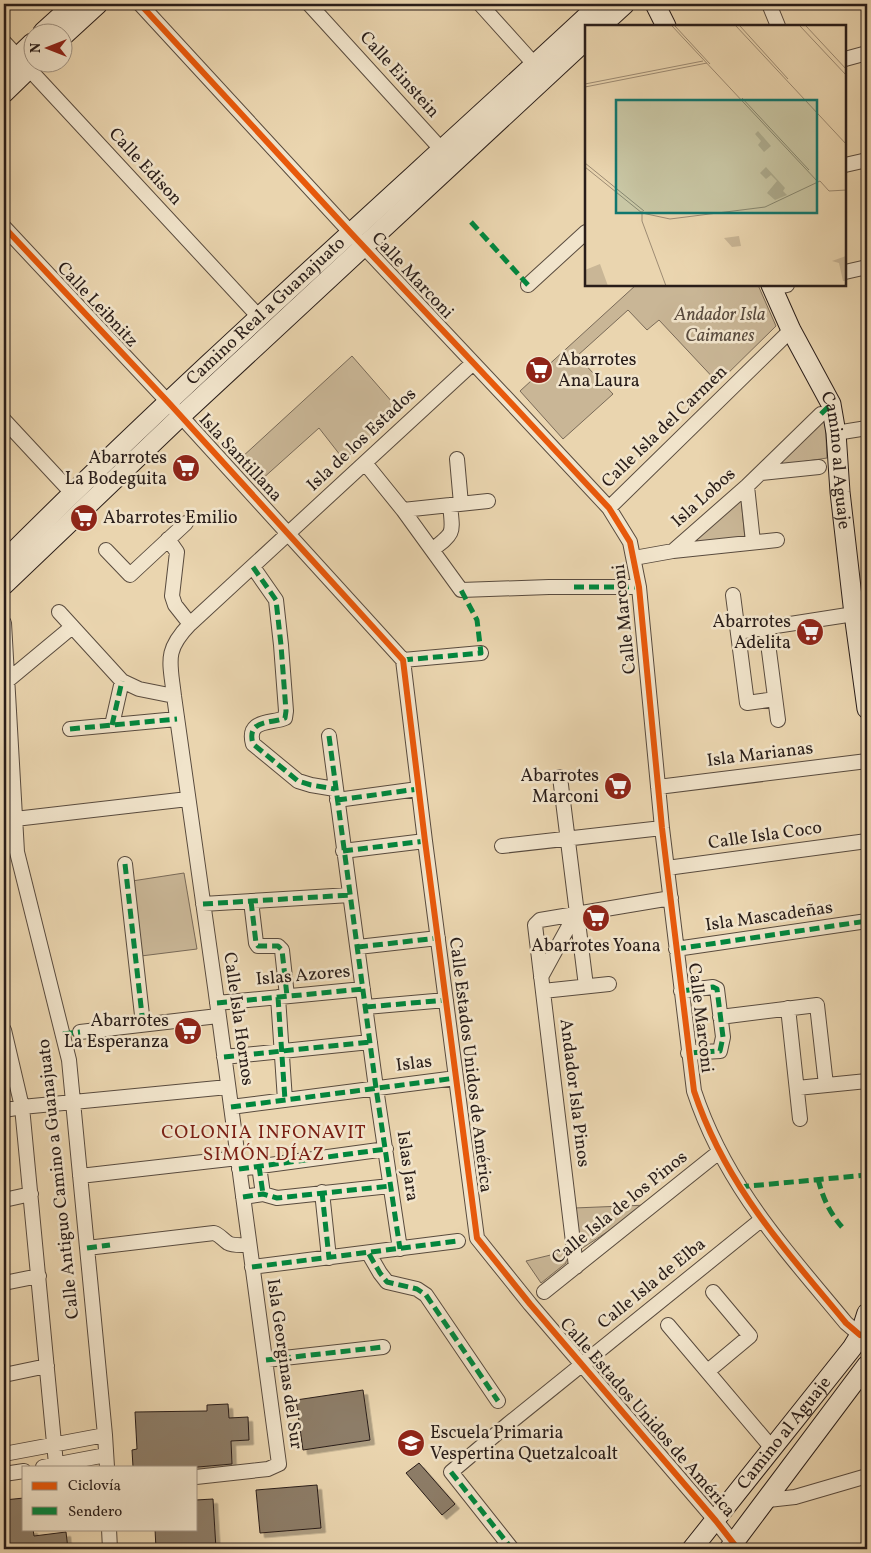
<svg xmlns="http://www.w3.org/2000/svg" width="871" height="1553" font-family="Vollkorn,serif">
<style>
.green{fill:#c9b696;stroke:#796a58}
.building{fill:#8d7d67;stroke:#291d19;filter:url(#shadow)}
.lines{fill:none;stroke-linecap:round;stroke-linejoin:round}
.street-casing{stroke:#594b3e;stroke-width:16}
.secondary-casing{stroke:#291d19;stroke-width:21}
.street{stroke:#f1e4cb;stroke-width:14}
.secondary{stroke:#f1e4cb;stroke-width:19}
.quiet{stroke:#00873e;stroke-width:5;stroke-dasharray:10 5;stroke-linecap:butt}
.cycleway-casing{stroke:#f1e4cb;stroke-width:9}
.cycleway{stroke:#e8590c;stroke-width:6}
.labels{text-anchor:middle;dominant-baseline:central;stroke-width:5;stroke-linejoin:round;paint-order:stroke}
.street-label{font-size:18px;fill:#291d19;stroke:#f1e4cb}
.park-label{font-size:18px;font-style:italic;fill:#594b3e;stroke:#f1e4cb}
.poi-label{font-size:18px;fill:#291d19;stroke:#f1e4cb;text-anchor:end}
.neighbourhood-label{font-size:19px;letter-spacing:1px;fill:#7a1f14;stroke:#f1e4cb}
.inset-road{fill:none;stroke:#9d8b73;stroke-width:1}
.view{fill:#0f766e;fill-opacity:0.15;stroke:#0f766e;stroke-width:2.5}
.inset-edge{fill:none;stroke:#291d19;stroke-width:2.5}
</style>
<defs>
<filter id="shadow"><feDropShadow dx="4.5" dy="4.5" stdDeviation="0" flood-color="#0004"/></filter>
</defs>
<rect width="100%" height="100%" fill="#ead5af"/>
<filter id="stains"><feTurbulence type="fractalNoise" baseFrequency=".004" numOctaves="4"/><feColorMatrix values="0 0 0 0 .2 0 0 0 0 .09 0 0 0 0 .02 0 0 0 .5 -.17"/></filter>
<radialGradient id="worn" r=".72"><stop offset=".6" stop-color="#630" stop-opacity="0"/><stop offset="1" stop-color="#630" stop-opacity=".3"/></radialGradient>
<path class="green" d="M 636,285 L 758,285 L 776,326 L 718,383 L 659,320 L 647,330 L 628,310 L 577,356 L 613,394 L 563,439 L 520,391 Z
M 352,356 L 400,411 L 344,460 L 319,428 L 261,480 L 241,458 Z
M 825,414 L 827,458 L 775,466 Z
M 741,498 L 745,539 L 689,547 Z
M 184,873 L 197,949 L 141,956 L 132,881 Z
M 648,1205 L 578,1251 L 574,1208 Z
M 567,1251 L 566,1263 L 541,1283 L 526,1261 Z"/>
<path class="building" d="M 363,1390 L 370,1440 L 303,1450 L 296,1400 Z
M 228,1404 L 229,1418 L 248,1417 L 249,1440 L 231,1441 L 232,1464 L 198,1467 L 133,1467 L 132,1450 L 137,1449 L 135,1412 L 207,1411 L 207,1405 Z
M 419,1463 L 455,1504 L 442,1515 L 406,1473 Z
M 317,1485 L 321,1528 L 260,1533 L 256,1490 Z
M 24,1498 L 24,1529 L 33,1529 L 34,1536 L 66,1532 L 68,1549 L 4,1549 L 4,1500 Z
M 213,1499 L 216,1549 L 156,1549 L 155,1529 L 196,1529 L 196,1500 Z"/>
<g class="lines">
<g class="street-casing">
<path id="street" d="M 140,4 L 351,233 L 512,404 L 609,508 L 630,542 L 639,587 L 662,828 L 694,1091 C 725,1185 784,1248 846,1323 L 860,1335
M 309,4 L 441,149
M 480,4 L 535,65
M 769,4 L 778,26
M 4,42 L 260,318
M 845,59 L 867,53
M 845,165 L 867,160
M 4,227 L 169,403 L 403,660 L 425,841 L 477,1238 L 530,1304 L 716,1521 L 738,1549
M 845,272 L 867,267
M 528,285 L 586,232
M 773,288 L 787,285
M 4,420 L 72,493
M 836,433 L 867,428
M 457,459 L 461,504
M 365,463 L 403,510 L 461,590 L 549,587 L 639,587
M 761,473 L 819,467
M 747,486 L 753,542
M 609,508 L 791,330
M 403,510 L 488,501
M 168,539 L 177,552 L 172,596 L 175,605 L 190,624
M 106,550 L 130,575 L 186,523
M 432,550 C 455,532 453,534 450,505
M 673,551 L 777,540
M 634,558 L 673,551 L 747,486 L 821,414
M 253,567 L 276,600 L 281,645 L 286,711 L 285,718 C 271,724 246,719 253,744 L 298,781 L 311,785 L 335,789
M 733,595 L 747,703 L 775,699
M 59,612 L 122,681 L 139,689 L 174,696
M 4,623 L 17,852 L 69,1060 L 105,1435 L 107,1467
M 766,628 L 778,720
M 738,632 L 854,614
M 403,660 L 481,653
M 7,681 L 72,627
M 112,725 L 122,681
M 70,729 L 177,719
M 329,736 L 376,1088 L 400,1249
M 560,777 L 586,986
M 658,787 L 867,761
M 337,800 L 418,789
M 15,819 L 188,799
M 502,846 L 662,828
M 343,851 L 425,841
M 125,864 L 143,1024
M 667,868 L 867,841
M 251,901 L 256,943 L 258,946 L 278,946 L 282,950 L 287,996
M 203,904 L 350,895
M 358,947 L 438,938
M 676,949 L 867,921
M 541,977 L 576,913
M 543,991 L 609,984
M 681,991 L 713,987 L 717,989 L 723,1037 L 720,1051 L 688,1053
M 278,997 L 285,1100
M 217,1003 L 363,989
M 366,1007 L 446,1000
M 788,1008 L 800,1119
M 720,1017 L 817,1005 L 826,1085
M 4,1030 L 22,1107 L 56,1464
M 80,1032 L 218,1016
M 224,1057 L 370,1042
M 797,1088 L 867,1081
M 231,1107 L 456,1078
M 4,1110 L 22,1107 L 228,1087
M 259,1166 L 263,1194
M 239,1169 L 386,1149
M 80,1176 L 238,1158
M 322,1192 L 329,1258
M 243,1197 L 263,1194 L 277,1198 L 390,1186
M 4,1200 L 31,1194
M 87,1248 L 214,1233 C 220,1235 222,1239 228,1243 C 233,1246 242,1245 249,1245
M 369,1254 L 380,1273 L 387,1282 L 417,1289 L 426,1295 L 498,1401
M 252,1267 L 458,1241
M 576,1267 L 535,925 L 540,920 L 671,898
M 4,1283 L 39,1276
M 544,1292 L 719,1152
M 668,1325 L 772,1448
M 266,1360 L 383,1347
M 708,1371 L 750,1336 L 713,1292
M 4,1375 L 47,1366
M 4,1454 L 105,1435
M 43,1467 L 106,1455
M 4,1474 L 24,1471
M 196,1477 L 268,1469 L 279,1464 L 215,987 L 174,696 C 170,661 164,651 190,624 L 473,363
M 768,1500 L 795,1497 L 867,1476
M 109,1529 L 110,1549
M 512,1549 L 451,1472 L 507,1425 L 761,1220"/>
</g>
<g class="secondary-casing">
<g id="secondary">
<path d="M 655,4 L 666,26"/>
<path d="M 601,26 L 625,4"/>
<path d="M 43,32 L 74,4"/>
<path d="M 62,37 L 98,4"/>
<path d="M 4,70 L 32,43"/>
<path d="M 4,93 L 36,62"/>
<path id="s1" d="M 771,285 L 791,330 L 831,404 L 836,433 L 840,492 L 854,614 L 867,709"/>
<path id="s2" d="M 4,561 C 196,369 401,189 600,4"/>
<path d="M 4,585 L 181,416 L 586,40"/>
<path id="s3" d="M 692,1549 L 852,1348 L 860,1335 L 867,1313"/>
<path d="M 729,1549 L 867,1365"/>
</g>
</g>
<use href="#street" class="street"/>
<use href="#secondary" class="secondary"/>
<path class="quiet" d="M 471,222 L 528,285
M 821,414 L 831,404
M 253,567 L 276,600 L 281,645 L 286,711 L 285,718 C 271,724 246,719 253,744 L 298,781 L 311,785 L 335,789
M 574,587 L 639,587
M 403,660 L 481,653 L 477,620 L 461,590
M 862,679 L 867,678
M 112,725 L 122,681
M 70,729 L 177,719
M 329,736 L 376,1088 L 400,1249
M 337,800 L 418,789
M 343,851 L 425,841
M 125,864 L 143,1024
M 251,901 L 256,943 L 258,946 L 278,946 L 282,950 L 287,996
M 203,904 L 350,895
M 358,947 L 438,938
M 676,949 L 867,921
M 681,991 L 713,987 L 717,989 L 723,1037 L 720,1051 L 688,1053
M 278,997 L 285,1100
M 217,1003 L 363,989
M 366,1007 L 446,1000
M 63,1034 L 80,1032
M 224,1057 L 370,1042
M 231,1107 L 456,1078
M 259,1166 L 263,1194
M 239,1169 L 386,1149
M 818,1179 C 823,1198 829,1212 842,1227
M 739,1187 L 867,1175
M 322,1192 L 329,1258
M 243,1197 L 263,1194 L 277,1198 L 390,1186
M 87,1248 L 110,1245
M 369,1254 L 380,1273 L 387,1282 L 417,1289 L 426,1295 L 498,1401
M 252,1267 L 458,1241
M 266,1360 L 383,1347
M 451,1472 L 512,1549"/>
<g class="cycleway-casing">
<path id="cycleway" d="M 140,4 L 351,233 L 512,404 L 609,508 L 630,542 L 639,587 L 662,828 L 694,1091 C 725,1185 784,1248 846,1323 L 860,1335
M 4,227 L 169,403 L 403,660 L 425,841 L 477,1238 L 530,1304 L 716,1521 L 738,1549"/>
</g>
<use href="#cycleway" class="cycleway"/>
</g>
<defs>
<g id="supermarket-disc" transform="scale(1.4375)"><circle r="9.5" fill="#8f2418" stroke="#f1e4cb"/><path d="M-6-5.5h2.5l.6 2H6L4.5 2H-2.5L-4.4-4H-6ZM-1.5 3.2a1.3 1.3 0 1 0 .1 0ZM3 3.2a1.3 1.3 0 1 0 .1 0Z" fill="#fff"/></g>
<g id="school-disc" transform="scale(1.4375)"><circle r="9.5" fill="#8f2418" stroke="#f1e4cb"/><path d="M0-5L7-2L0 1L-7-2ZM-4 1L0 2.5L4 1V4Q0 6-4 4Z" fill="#fff"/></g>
</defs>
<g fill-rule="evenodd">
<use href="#supermarket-disc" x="539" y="370"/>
<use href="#supermarket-disc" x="186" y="468"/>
<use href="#supermarket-disc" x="84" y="518"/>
<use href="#supermarket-disc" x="810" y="632"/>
<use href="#supermarket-disc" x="618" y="786"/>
<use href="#supermarket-disc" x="596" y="918"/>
<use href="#supermarket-disc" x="188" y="1031"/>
<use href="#school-disc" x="411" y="1443"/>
</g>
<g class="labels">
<g class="street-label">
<text transform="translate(399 75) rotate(48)">Calle Einstein</text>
<text transform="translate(145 167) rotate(47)">Calle Edison</text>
<text transform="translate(412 276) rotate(47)">Calle Marconi</text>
<text transform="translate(97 305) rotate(47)">Calle Leibnitz</text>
<text stroke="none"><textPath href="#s2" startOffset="362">Camino Real a Guanajuato</textPath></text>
<text transform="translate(665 427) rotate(-44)">Calle Isla del Carmen</text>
<text transform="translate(362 440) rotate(-43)">Isla de los Estados</text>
<text transform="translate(240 458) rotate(47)">Isla Santillana</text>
<text stroke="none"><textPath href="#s1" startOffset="190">Camino al Aguaje</textPath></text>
<text transform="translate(704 498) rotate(-42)">Isla Lobos</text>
<text transform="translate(625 619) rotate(-96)">Calle Marconi</text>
<text transform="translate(760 755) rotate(-7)">Isla Marianas</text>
<text transform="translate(765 836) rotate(-8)">Calle Isla Coco</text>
<text transform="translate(769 917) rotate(-8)">Isla Mascadeñas</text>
<text transform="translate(303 976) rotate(-5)">Islas Azores</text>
<text transform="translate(700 1018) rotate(83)">Calle Marconi</text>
<text transform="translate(238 1019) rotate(82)">Calle Isla Hornos</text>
<text transform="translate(414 1064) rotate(-7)">Islas</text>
<text transform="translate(470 1065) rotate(83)">Calle Estados Unidos de América</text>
<text transform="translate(574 1093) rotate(83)">Andador Isla Pinos</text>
<text transform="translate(407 1166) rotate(82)">Islas Jara</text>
<text transform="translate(59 1179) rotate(-96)">Calle Antiguo Camino a Guanajuato</text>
<text transform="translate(620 1208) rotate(-39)">Calle Isla de los Pinos</text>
<text transform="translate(652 1284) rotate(-39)">Calle Isla de Elba</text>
<text transform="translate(284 1364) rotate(82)">Isla Georginas del Sur</text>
<text transform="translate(647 1418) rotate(49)">Calle Estados Unidos de América</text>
<text stroke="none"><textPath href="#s3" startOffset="148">Camino al Aguaje</textPath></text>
</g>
<g class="park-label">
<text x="720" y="315">Andador Isla<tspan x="720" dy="21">Caimanes</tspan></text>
</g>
<g class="poi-label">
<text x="558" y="360" text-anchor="start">Abarrotes<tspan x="558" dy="21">Ana Laura</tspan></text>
<text x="167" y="458">Abarrotes<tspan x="167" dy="21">La Bodeguita</tspan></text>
<text x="103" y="518" text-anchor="start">Abarrotes Emilio</text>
<text x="791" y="622">Abarrotes<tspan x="791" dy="21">Adelita</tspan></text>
<text x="599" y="776">Abarrotes<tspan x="599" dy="21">Marconi</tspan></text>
<text x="596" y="946" text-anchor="middle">Abarrotes Yoana</text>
<text x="169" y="1021">Abarrotes<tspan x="169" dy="21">La Esperanza</tspan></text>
<text x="430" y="1433" text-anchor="start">Escuela Primaria<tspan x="430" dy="21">Vespertina Quetzalcoalt</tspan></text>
</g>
<g class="neighbourhood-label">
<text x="264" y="1133">COLONIA INFONAVIT<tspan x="264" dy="22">SIMÓN DÍAZ</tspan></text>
</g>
</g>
<g transform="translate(585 25)">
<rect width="261" height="261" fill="#ead5af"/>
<path d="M 173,106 L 186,121 L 179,127 L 173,120 L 176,116 L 170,109 ZM 181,142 L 200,163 L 198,166 L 202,170 L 190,175 L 182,168 L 192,156 L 186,150 L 181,154 L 175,148 ZM 154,211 L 156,221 L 147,222 L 139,213 ZM 261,231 L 262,231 L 261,256 L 258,256 L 254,238 L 247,236 ZM 15,239 L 23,261 L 0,261 L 0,245 Z" fill="#c9b696"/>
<path class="inset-road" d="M 87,1 L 233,157M 90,1 L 125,39M 151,1 L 262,120M 155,1 L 203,54M 215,1 L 262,51M 221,1 L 262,45M 0,59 L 118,36M 0,62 L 122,38M 157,73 L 224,145M 0,138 L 59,186M 0,142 L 57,188 L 85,194 L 180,182 L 235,156 L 244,166 L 262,165M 57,186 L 57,196 L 81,261"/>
<path class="view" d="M 31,75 L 232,75 L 232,188 L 31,188 Z"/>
<rect width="261" height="261" class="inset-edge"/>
</g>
<rect width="871" height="1553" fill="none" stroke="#ead5af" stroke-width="20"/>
<rect x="5" y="5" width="861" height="1543" fill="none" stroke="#291d19" stroke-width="2.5"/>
<rect x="10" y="10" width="851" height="1533" fill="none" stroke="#291d19"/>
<rect x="22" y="1466" width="175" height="65" fill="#f1e4cb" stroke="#a19484"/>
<rect x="32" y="1482" width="25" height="8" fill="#e8590c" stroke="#a19484"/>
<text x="68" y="1490" font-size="15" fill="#291d19">Ciclovía</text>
<rect x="32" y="1507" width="25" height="8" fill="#00873e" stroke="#a19484"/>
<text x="68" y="1516" font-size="15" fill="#291d19">Sendero</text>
<g transform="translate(48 48) rotate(270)"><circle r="24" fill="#f1e4cb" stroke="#a19484"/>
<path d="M0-4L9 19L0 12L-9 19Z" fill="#8f2418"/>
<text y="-8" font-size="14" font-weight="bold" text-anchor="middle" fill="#291d19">N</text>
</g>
<rect width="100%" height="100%" filter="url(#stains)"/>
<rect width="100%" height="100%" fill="url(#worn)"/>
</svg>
